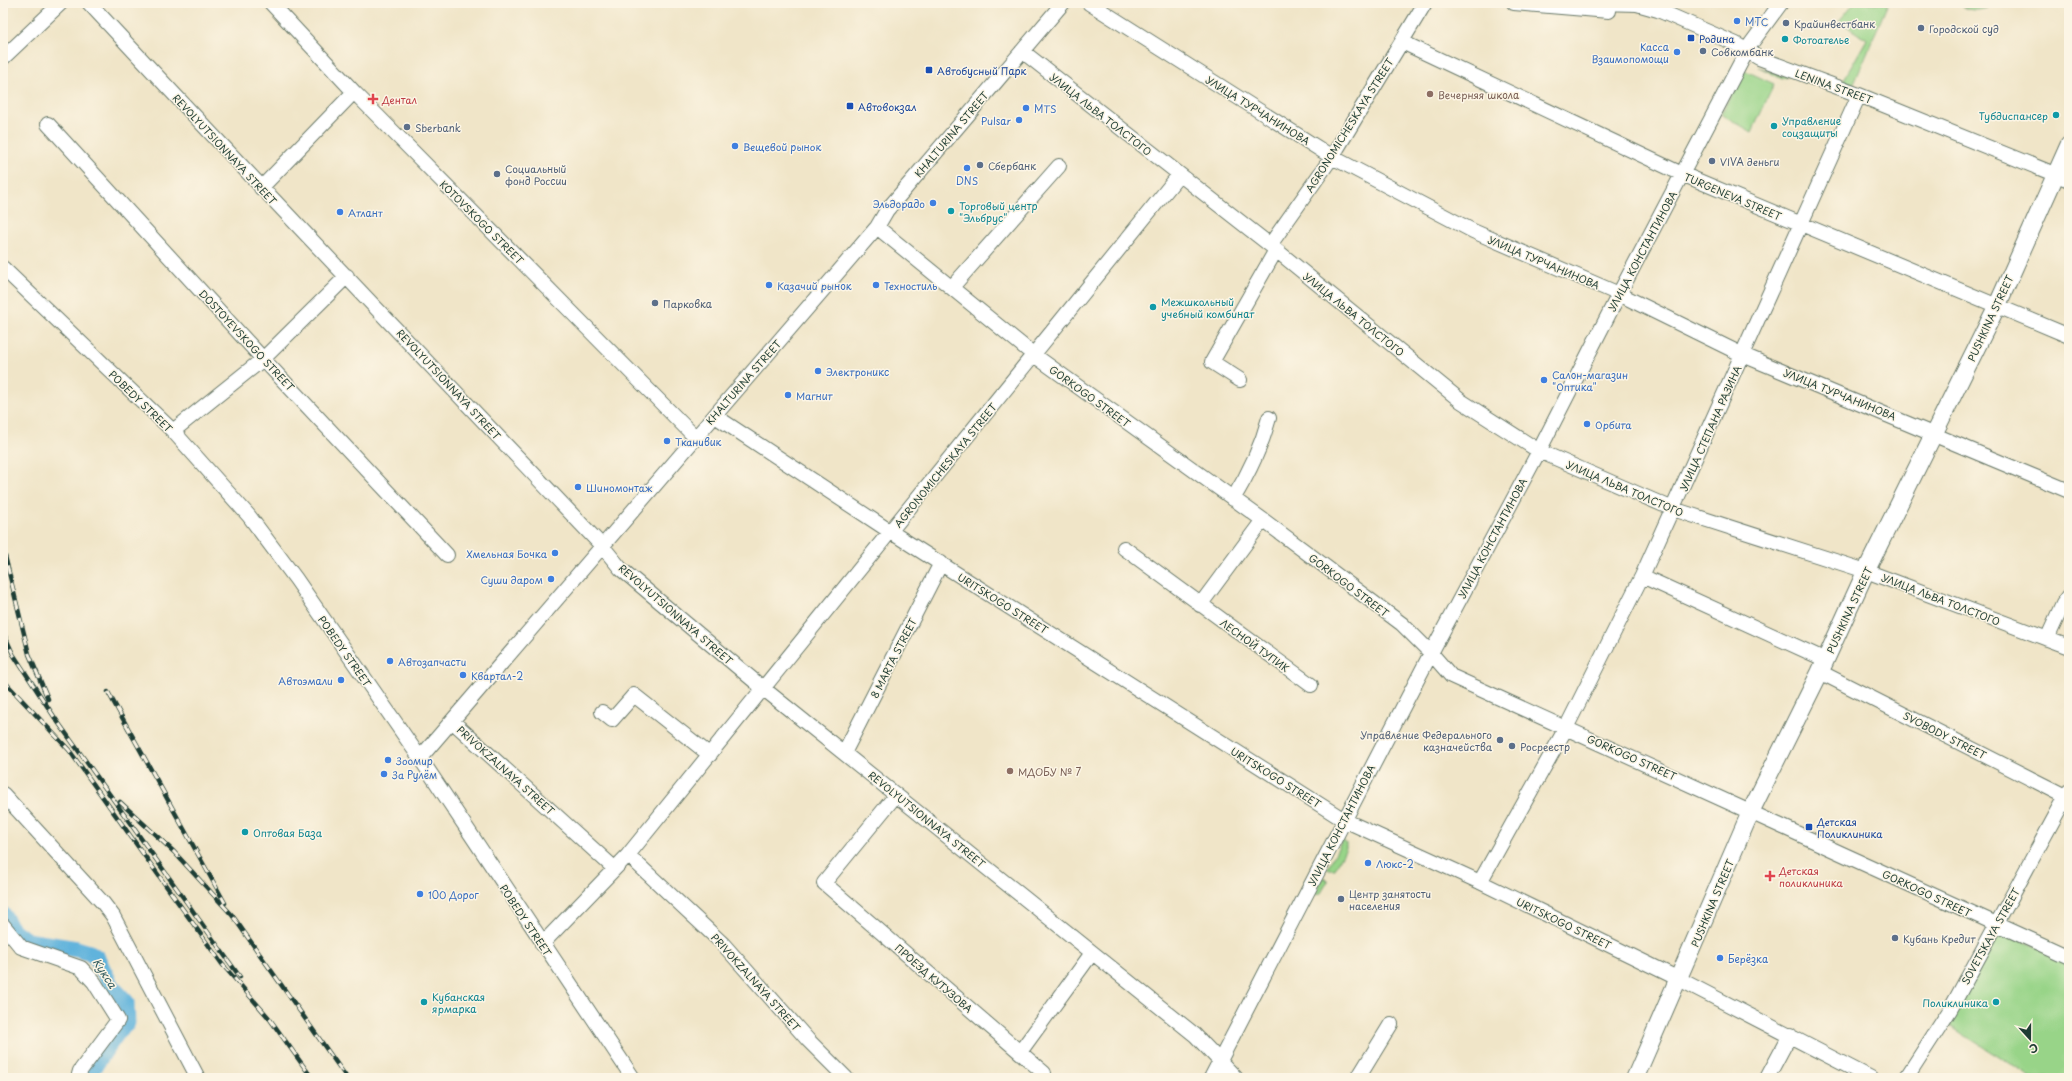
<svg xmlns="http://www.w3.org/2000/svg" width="2072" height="1081" font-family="'Playpen Sans',sans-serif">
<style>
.green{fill:#98d488;stroke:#5c885e}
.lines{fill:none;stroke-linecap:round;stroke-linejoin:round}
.river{stroke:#61b3dc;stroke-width:17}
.minor-casing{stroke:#687868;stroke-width:16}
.major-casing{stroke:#687868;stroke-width:19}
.minor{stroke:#fff;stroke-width:14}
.major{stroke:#fff;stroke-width:17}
.rail-casing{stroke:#1f3d34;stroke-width:4.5}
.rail{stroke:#fcf5e5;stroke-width:3;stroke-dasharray:9;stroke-linecap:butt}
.shop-dot{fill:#3f7fe0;stroke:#fcf5e5;stroke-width:1.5}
.service-dot{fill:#5c6f8a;stroke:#fcf5e5;stroke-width:1.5}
.transit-dot{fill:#1a4fb4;stroke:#fcf5e5;stroke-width:1.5}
.culture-dot{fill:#0f9aa8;stroke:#fcf5e5;stroke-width:1.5}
.education-dot{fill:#8d6e63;stroke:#fcf5e5;stroke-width:1.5}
.health-dot{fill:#e0444e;stroke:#fcf5e5;stroke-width:1.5}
.labels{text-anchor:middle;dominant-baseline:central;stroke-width:3;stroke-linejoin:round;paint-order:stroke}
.shop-label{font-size:10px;fill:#366cbe;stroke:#fcf5e5;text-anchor:start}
.service-label{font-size:10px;fill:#4e5e75;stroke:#fcf5e5;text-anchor:start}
.transit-label{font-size:10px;fill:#164399;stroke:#fcf5e5;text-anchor:start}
.culture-label{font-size:10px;fill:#0d838f;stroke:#fcf5e5;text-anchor:start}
.street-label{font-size:10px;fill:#1f3d34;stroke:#fcf5e5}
.education-label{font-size:10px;fill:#785e54;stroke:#fcf5e5;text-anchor:start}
.health-label{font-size:10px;fill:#be3a42;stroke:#fcf5e5;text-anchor:start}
.water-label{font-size:11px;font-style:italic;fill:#305a5e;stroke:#fcf5e5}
</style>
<rect width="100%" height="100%" fill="#fcf5e5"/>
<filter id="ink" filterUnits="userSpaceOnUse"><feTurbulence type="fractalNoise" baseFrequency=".025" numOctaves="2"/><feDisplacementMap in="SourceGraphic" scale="8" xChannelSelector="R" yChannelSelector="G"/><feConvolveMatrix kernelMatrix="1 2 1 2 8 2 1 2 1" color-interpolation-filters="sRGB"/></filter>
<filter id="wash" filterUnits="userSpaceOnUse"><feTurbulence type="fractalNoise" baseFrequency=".012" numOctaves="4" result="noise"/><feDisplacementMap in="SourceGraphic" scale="16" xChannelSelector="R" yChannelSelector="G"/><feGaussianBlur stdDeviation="0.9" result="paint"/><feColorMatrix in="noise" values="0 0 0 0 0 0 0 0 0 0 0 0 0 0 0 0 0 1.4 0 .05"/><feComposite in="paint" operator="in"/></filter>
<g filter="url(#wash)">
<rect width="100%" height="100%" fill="#f0e5c8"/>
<path class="green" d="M 1854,3 L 1888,3 L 1854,84 L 1843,81 L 1867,39 L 1839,21 Z
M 1959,3 L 1978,3 L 1987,8 C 1975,12 1966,10 1959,3 Z
M 1759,67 L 1788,77 L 1782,79 Z
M 1744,70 L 1774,84 L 1752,132 L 1721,114 Z
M 1342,840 L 1346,843 L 1346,848 L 1335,869 L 1327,869 Z
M 1324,877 L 1328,881 L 1321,893 L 1314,894 Z
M 2000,931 L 2069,961 L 2069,1074 L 2065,1078 L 2032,1078 L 1950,1026 L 1956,1012 Z"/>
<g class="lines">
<path class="river" d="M 3,915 L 11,929 L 27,941 L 77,949 L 90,953 L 97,958 L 111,986 L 126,1002 L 127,1023 L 119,1030 L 86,1078"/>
</g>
</g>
<g filter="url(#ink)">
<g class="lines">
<g class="minor-casing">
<path id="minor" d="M 89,3 C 259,186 431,366 603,547 L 621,569 L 764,689 L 1195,1035 L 1236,1078
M 271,3 L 354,92 L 696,438
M 1089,3 L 1332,157 L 1473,231 L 1619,294 L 1743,355 L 2069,491
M 1514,3 L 1609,11
M 1598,3 L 1637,4 L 1658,10 L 1736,44 L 1759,58 L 1859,95 L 2069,180
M 1402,42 L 1682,174 L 2069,336
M 1022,51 L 1270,245 L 1461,401 L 1539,451 L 1673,509 L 1866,571 L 2069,647
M 3,58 L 61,3
M 48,124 L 263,359 L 447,555
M 261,188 L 354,92
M 877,227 L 1034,355 L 1263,520 L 1402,624 L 1431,653 L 1451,676 L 2069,957
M 1270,245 L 1332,157 L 1425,3
M 3,268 L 173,431 L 249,516 L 296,579 L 420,758 L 633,1078
M 952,287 L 1059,166
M 1240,380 L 1212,362 L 1276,250
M 715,416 L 891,532 L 1344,820 L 1480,882 L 1679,979 L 1871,1078
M 173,431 L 263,359 L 347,276
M 1233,499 C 1249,473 1261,448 1269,418
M 1124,548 L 1311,685
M 1642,576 L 1826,660
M 1200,605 L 1263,520
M 2047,639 L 2063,604 L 2069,596
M 1820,672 L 2069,798
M 602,712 L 612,720 L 634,695 L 710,755
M 452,721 L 614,868
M 844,753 L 941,563
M 420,758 L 877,227 L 887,210 L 1063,3
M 3,794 L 103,903 L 113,916 L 198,1078
M 896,795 L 824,883 L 1044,1073
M 628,855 L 723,944 L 808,1040 L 846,1078
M 1480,882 L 1566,728 L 1642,576 L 1859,95
M 3,925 L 21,947 L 81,968 L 94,982 L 118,1020 L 80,1071 L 78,1078
M 542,944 L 628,855 L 1179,175
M 1020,1052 L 1092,953
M 1211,1078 L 1431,653 L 1539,451 L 1619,294 L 1750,45 L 1781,3
M 1358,1078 L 1391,1024
M 1767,1078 L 1790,1035
M 1906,1078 L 1950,1010 L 2069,791"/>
</g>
<g class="major-casing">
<path id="major" d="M 1635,1078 L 1751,811 L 1820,672 L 1866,571 L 1997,306 L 2069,145"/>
</g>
<use href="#minor" class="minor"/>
<use href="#major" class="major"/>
<g class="rail-casing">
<path id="rail" d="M 3,548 L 29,654 L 48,699
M 3,632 L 13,654 L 55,718 L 240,977
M 3,680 L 69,750 L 222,964 L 269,1018 L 312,1078
M 108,692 L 225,903
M 120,802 L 174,852 L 232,915 L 347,1078"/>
</g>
<use href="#rail" class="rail"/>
</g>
</g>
<g class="shop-dot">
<circle cx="1737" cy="21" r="4"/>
<circle cx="1677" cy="52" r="4"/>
<circle cx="1026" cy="108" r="4"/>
<circle cx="1019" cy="120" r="4"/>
<circle cx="735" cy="146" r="4"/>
<circle cx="967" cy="168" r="4"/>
<circle cx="933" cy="203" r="4"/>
<circle cx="340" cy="212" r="4"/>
<circle cx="769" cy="285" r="4"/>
<circle cx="876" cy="285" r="4"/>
<circle cx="818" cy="371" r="4"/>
<circle cx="1544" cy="380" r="4"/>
<circle cx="788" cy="395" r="4"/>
<circle cx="1587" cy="424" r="4"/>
<circle cx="667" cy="441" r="4"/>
<circle cx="578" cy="487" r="4"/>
<circle cx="555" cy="553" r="4"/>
<circle cx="551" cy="579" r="4"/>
<circle cx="390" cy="661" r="4"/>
<circle cx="463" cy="675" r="4"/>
<circle cx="341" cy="680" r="4"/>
<circle cx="388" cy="760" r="4"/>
<circle cx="384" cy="774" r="4"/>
<circle cx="1368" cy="863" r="4"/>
<circle cx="420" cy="894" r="4"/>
<circle cx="1720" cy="958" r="4"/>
</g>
<g class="service-dot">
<circle cx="1786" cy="23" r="4"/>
<circle cx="1921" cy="28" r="4"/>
<circle cx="1703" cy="51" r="4"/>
<circle cx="407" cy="127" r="4"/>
<circle cx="1712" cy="161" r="4"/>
<circle cx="980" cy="165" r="4"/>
<circle cx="497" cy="174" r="4"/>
<circle cx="655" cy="303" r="4"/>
<circle cx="1500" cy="740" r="4"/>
<circle cx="1512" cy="746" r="4"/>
<circle cx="1341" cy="899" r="4"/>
<circle cx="1895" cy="938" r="4"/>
</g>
<g class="transit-dot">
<rect x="1687" y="34" width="8" height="8" rx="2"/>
<rect x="925" y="66" width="8" height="8" rx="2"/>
<rect x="846" y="102" width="8" height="8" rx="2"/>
<rect x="1805" y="823" width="8" height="8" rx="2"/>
</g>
<g class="culture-dot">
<circle cx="1785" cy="39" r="4"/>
<circle cx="2056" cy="115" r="4"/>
<circle cx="1774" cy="126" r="4"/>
<circle cx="951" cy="211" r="4"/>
<circle cx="1153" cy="307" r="4"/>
<circle cx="245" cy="832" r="4"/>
<circle cx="424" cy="1002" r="4"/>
<circle cx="1996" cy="1002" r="4"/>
</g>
<g class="education-dot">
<circle cx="1430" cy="94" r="4"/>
<circle cx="1010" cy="771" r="4"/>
</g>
<g class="health-dot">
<path d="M371 93h4v4h4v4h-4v4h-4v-4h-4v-4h4z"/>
<path d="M1768 870h4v4h4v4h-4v4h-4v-4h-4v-4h4z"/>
</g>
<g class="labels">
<g class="shop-label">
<text x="1745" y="21">МТС</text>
<text x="1669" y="46" text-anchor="end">Касса<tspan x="1669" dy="12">Взаимопомощи</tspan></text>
<text x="1034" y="108">MTS</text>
<text x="1011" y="120" text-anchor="end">Pulsar</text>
<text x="743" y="146">Вещевой рынок</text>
<text x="967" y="180" text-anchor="middle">DNS</text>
<text x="925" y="203" text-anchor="end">Эльдорадо</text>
<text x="348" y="212">Атлант</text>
<text x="777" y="285">Казачий рынок</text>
<text x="884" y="285">Техностиль</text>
<text x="826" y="371">Электроникс</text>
<text x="1552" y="374">Салон-магазин<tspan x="1552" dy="12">"Оптика"</tspan></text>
<text x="796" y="395">Магнит</text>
<text x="1595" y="424">Орбита</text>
<text x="675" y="441">Тканивик</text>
<text x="586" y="487">Шиномонтаж</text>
<text x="547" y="553" text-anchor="end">Хмельная Бочка</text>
<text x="543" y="579" text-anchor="end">Суши даром</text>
<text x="398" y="661">Автозапчасти</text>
<text x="471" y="675">Квартал-2</text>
<text x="333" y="680" text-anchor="end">Автоэмали</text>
<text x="396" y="760">Зоомир</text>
<text x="392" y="774">За Рулём</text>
<text x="1376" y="863">Люкс-2</text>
<text x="428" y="894">100 Дорог</text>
<text x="1728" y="958">Берёзка</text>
</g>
<g class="service-label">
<text x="1794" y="23">Крайинвестбанк</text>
<text x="1929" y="28">Городской суд</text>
<text x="1711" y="51">Совкомбанк</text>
<text x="415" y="127">Sberbank</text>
<text x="1720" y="161">VIVA деньги</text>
<text x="988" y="165">Сбербанк</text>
<text x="505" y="168">Социальный<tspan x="505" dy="12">фонд России</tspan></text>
<text x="663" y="303">Парковка</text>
<text x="1492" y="734" text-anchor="end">Управление Федерального<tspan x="1492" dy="12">казначейства</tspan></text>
<text x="1520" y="746">Росреестр</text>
<text x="1349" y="893">Центр занятости<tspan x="1349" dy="12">населения</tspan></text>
<text x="1903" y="938">Кубань Кредит</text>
</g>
<g class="transit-label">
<text x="1699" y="38">Родина</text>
<text x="937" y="70">Автобусный Парк</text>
<text x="858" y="106">Автовокзал</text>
<text x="1817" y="821">Детская<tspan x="1817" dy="12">Поликлиника</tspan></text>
</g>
<g class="culture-label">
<text x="1793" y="39">Фотоателье</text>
<text x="2048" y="115" text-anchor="end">Тубдиспансер</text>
<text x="1782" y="120">Управление<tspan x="1782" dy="12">соцзащиты</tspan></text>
<text x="959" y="205">Торговый центр<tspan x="959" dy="12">"Эльбрус"</tspan></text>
<text x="1161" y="301">Межшкольный<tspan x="1161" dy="12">учебный комбинат</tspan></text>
<text x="253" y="832">Оптовая База</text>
<text x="432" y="996">Кубанская<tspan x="432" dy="12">ярмарка</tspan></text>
<text x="1988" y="1002" text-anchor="end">Поликлиника</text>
</g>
<g class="street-label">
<text transform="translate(1834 86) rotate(20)">LENINA STREET</text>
<text transform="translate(1258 110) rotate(32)">УЛИЦА ТУРЧАНИНОВА</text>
<text transform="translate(1101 114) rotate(38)">УЛИЦА ЛЬВА ТОЛСТОГО</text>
<text transform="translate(1349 125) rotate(-58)">AGRONOMICHESKAYA STREET</text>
<text transform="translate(951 134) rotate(-50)">KHALTURINA STREET</text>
<text transform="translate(225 149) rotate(47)">REVOLYUTSIONNAYA STREET</text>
<text transform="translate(1733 196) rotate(23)">TURGENEVA STREET</text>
<text transform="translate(482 222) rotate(45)">KOTOVSKOGO STREET</text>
<text transform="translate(1642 251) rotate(-62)">УЛИЦА КОНСТАНТИНОВА</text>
<text transform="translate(1544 262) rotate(23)">УЛИЦА ТУРЧАНИНОВА</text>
<text transform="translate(1354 314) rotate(39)">УЛИЦА ЛЬВА ТОЛСТОГО</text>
<text transform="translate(1990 318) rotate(-65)">PUSHKINA STREET</text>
<text transform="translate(247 340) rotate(47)">DOSTOYEVSKOGO STREET</text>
<text transform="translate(743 382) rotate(-49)">KHALTURINA STREET</text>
<text transform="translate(449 384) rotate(47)">REVOLYUTSIONNAYA STREET</text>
<text transform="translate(1840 394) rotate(22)">УЛИЦА ТУРЧАНИНОВА</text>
<text transform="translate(1090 396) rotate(36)">GORKOGO STREET</text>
<text transform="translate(141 401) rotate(44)">POBEDY STREET</text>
<text transform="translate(1710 428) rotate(-66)">УЛИЦА СТЕПАНА РАЗИНА</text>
<text transform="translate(945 465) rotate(-51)">AGRONOMICHESKAYA STREET</text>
<text transform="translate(1625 488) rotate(23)">УЛИЦА ЛЬВА ТОЛСТОГО</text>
<text transform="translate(1492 538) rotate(-62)">УЛИЦА КОНСТАНТИНОВА</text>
<text transform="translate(1349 585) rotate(37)">GORKOGO STREET</text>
<text transform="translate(1941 599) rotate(21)">УЛИЦА ЛЬВА ТОЛСТОГО</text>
<text transform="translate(1003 603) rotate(32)">URITSKOGO STREET</text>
<text transform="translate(1849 610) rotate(-65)">PUSHKINA STREET</text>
<text transform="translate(676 614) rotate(41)">REVOLYUTSIONNAYA STREET</text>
<text transform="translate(1255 645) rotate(36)">ЛЕСНОЙ ТУПИК</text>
<text transform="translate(345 651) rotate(55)">POBEDY STREET</text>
<text transform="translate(893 658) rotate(-63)">8 MARTA STREET</text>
<text transform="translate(1945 735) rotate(27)">SVOBODY STREET</text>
<text transform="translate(1632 757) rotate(24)">GORKOGO STREET</text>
<text transform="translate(506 770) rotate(42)">PRIVOKZALNAYA STREET</text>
<text transform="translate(1276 777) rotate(32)">URITSKOGO STREET</text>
<text transform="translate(927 819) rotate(39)">REVOLYUTSIONNAYA STREET</text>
<text transform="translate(1341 825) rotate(-63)">УЛИЦА КОНСТАНТИНОВА</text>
<text transform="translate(1927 893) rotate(25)">GORKOGO STREET</text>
<text transform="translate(1712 903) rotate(-67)">PUSHKINA STREET</text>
<text transform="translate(526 920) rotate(56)">POBEDY STREET</text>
<text transform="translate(1564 923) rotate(26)">URITSKOGO STREET</text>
<text transform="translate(1990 936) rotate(-61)">SOVETSKAYA STREET</text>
<text transform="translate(934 978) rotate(41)">ПРОЕЗД КУТУЗОВА</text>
<text transform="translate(756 982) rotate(48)">PRIVOKZALNAYA STREET</text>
</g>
<g class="education-label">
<text x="1438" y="94">Вечерняя школа</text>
<text x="1018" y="771">МДОБУ № 7</text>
</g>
<g class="health-label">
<text x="382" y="99">Дентал</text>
<text x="1779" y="870">Детская<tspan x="1779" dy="12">поликлиника</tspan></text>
</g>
<g class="water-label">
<text transform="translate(105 973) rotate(57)">Кукса</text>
</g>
</g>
<rect width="2072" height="1081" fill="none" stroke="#fcf5e5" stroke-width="16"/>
<g transform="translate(2030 1039) rotate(159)" stroke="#fcf5e5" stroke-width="3" paint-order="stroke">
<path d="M0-3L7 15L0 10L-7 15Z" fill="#1f3d34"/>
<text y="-6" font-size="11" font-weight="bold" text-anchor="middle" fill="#1f3d34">С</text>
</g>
</svg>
